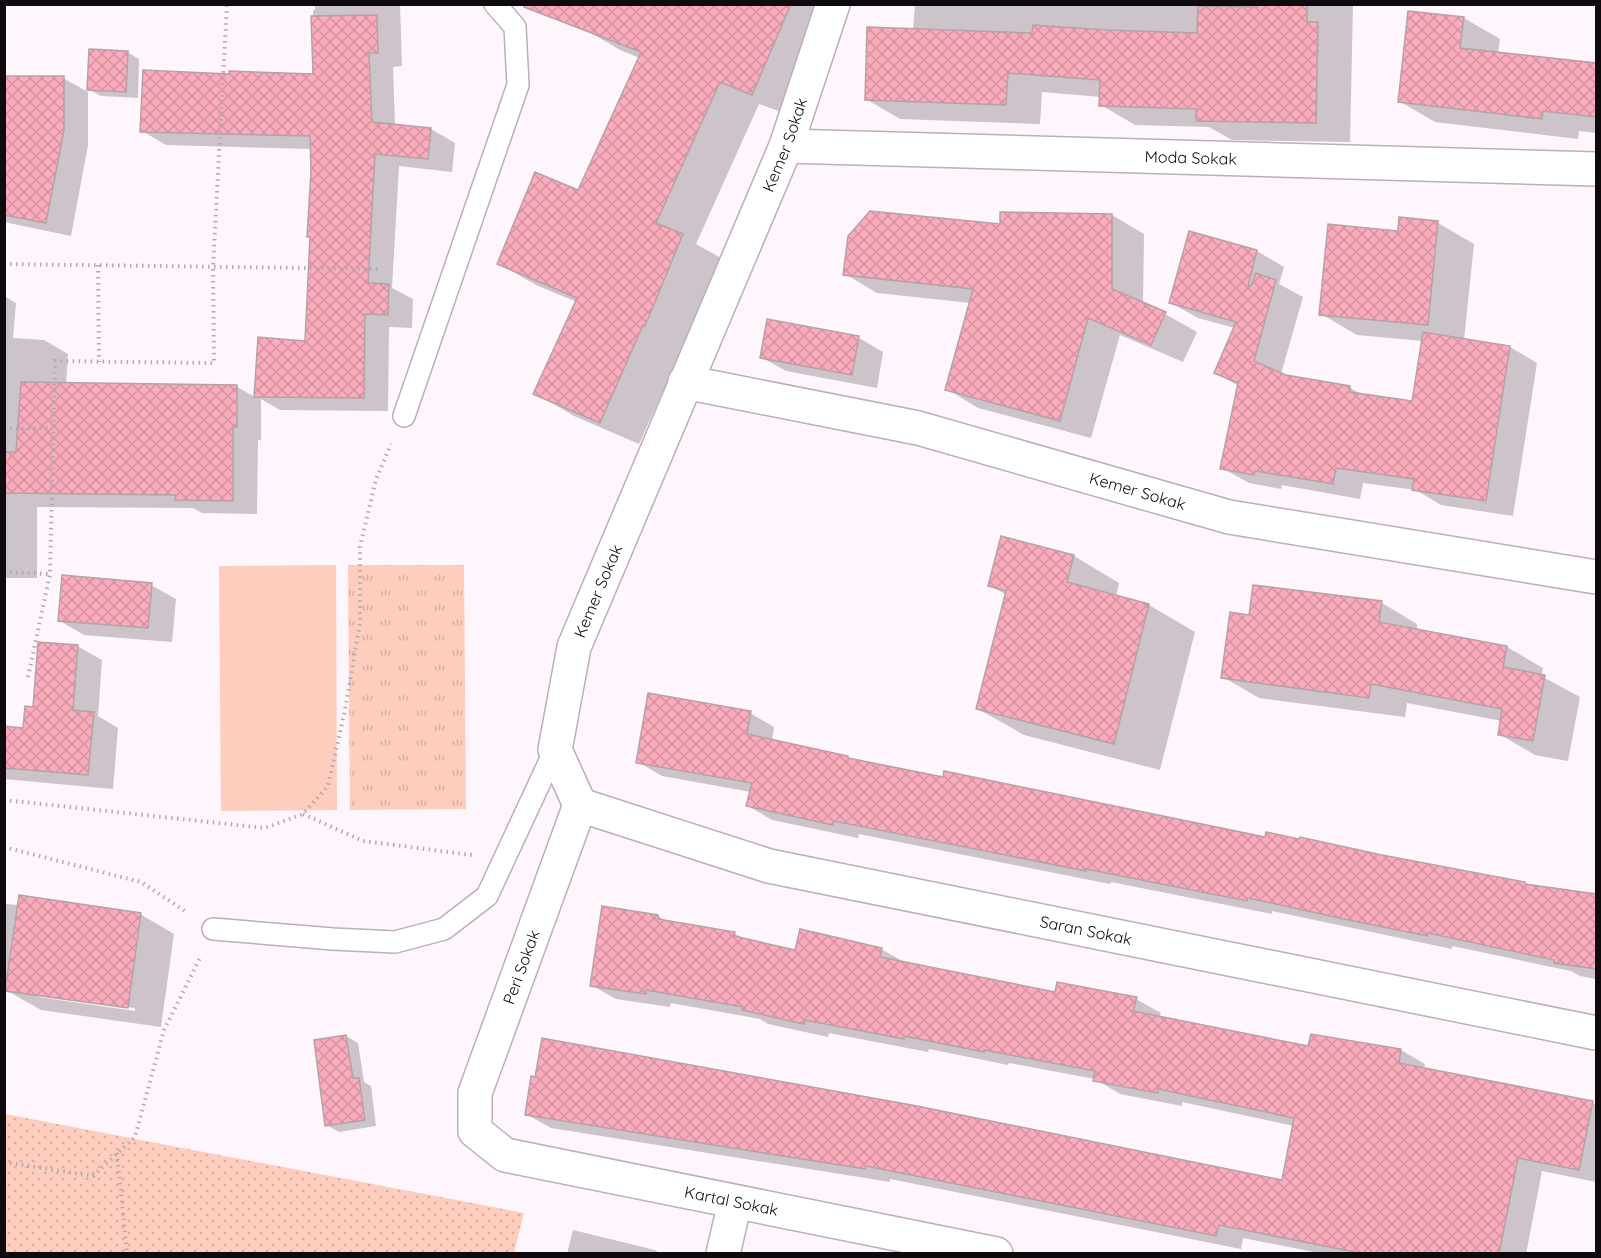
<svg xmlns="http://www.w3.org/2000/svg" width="1601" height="1258" font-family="Quicksand,sans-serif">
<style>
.grass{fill:url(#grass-dots)}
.park{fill:url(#park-tufts)}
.pitch{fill:#fecdbd}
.shadow{fill:#0003;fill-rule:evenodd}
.building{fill:url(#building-cross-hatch);stroke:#b6a2a5;stroke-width:1.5}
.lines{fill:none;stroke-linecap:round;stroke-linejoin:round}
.service-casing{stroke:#bcaeba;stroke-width:24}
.minor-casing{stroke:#bcaeba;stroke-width:36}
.path{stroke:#b3aab1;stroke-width:4;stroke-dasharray:1.5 4.5;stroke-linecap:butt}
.service{stroke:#fff;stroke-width:21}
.minor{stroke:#fff;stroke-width:33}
.labels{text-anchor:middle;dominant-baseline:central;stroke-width:4.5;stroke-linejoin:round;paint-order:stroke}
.street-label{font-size:16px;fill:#0f0a0e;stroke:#fff}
</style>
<defs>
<pattern id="grass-dots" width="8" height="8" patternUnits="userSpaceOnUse" patternTransform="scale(1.5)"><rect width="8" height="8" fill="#fecdbd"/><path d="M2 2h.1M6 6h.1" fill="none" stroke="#d8afa1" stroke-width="1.8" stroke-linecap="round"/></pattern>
<pattern id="park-tufts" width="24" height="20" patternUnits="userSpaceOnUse" patternTransform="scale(1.5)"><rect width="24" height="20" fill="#fecdbd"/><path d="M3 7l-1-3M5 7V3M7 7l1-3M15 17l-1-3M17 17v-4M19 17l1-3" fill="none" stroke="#d8afa1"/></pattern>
<pattern id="building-cross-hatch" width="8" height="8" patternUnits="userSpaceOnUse" patternTransform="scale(1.5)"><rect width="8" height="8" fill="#faabbc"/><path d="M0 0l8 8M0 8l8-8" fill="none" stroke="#d592a0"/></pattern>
</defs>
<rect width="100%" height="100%" fill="#fff5fd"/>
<path class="grass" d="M 5,1114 L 524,1213 L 514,1253 L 5,1253 Z"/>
<path class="park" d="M 348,565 L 464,565 L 466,809 L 350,810 Z"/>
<path class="pitch" d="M 336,565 L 337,810 L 221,811 L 219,566 Z"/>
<path class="shadow" d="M 315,4 L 400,4 L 402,66 L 393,67 L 395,126 L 431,129 L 455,143 L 452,172 L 399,166 L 392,288 L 413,299 L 412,328 L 389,327 L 388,411 L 280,410 L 261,399 L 261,440 L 258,440 L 257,514 L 202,513 L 193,508 L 37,507 L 37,578 L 4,578 L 4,296 L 16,303 L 13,338 L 44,340 L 68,354 L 66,385 L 237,387 L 255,397 L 260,339 L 307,343 L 312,149 L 166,145 L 142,131 L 231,75 L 315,76 L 313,10 L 315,10 Z
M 589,4 L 838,4 L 792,116 L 759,104 L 696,244 L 721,258 L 684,347 L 683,347 L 639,444 L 574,416 L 535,393 L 577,302 L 538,286 L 499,264 L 579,192 L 640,58 L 620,50 L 581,27 Z
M 915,4 L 1353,4 L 1350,142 L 1232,140 L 1209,127 L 1135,125 L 1101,105 L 1101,97 L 1042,92 L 1040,124 L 900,119 L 866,99 L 913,30 Z
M 1464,18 L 1500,39 L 1498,54 L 1595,64 L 1596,56 L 1596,133 L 1579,131 L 1578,139 L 1435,122 L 1399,101 Z
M 127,52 L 139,59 L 138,98 L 101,96 L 88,89 Z
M 4,78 L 63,78 L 88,92 L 88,145 L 71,236 L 4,222 Z
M 1002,213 L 1112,215 L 1144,234 L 1143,304 L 1165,314 L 1197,332 L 1183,362 L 1120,335 L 1091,438 L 978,408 L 947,389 L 971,303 L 877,293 L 845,274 L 1002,226 Z
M 1438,223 L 1474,244 L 1464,340 L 1510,347 L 1537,363 L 1513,516 L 1441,505 L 1416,490 L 1363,483 L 1360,499 L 1282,485 L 1281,489 L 1249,483 L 1222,468 L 1239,386 L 1216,373 L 1235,328 L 1198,318 L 1171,303 L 1190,233 L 1257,251 L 1284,267 L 1279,284 L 1303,297 L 1281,374 L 1350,388 L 1363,395 L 1414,403 L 1423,341 L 1357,335 L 1321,314 L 1399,232 Z
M 768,321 L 859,338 L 883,352 L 877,388 L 786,371 L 761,357 Z
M 1074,556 L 1119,583 L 1116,597 L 1149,605 L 1195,632 L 1160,770 L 1024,735 L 978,709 L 1007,595 L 990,586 Z
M 151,585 L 176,599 L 172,642 L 84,635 L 60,621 Z
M 1382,603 L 1417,624 L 1417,630 L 1507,647 L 1543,668 L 1541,676 L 1580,697 L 1568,761 L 1535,755 L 1499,734 L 1502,721 L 1407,703 L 1405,717 L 1259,698 L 1223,677 L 1251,617 Z
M 77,646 L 102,660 L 98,716 L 118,728 L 113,789 L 4,779 L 4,728 L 24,730 L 35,709 Z
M 750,713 L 774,727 L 772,741 L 848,757 L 854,761 L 1266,838 L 1466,873 L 1467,871 L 1525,883 L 1531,887 L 1596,896 L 1596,979 L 1580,976 L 1571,971 L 1452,946 L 1452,949 L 1272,911 L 1272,914 L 1111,882 L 1110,884 L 859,834 L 858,838 L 772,820 L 748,806 L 751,792 L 662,776 L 638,762 Z
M 4,904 L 140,914 L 174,934 L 161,1027 L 41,1010 L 4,989 ZM 35,994 L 135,1008 L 135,1011 L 38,997 Z
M 658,916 L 668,922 L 734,933 L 746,940 L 796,952 L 881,949 L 906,963 L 1056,994 L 1136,999 L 1161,1013 L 1159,1018 L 1310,1048 L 1401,1050 L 1425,1064 L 1424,1070 L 1593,1103 L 1596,1105 L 1596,1182 L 1542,1171 L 1526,1254 L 1324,1254 L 1243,1238 L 1241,1249 L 890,1179 L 890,1182 L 551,1128 L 526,1114 L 1283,1182 L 1294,1126 L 1182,1102 L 1182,1106 L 1120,1094 L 1095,1079 L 1009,1063 L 1008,1065 L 929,1049 L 928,1052 L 829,1033 L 828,1037 L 768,1024 L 760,1019 L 671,1003 L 670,1007 L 616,999 L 591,985 Z
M 346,1036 L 358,1043 L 364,1082 L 371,1086 L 376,1126 L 339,1132 L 327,1125 Z
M 573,1230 L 655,1250 L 661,1254 L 567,1254 Z"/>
<path class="building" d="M 525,4 L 791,4 L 752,95 L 720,82 L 656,223 L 683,234 L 645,326 L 643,325 L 600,423 L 533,394 L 577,298 L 497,264 L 535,172 L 578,190 L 641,52 L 524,7 Z
M 1258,4 L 1307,4 L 1307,22 L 1318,22 L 1316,123 L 1196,121 L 1196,109 L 1099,106 L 1100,80 L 1008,73 L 1006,105 L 865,100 L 867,27 L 1032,33 L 1033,25 L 1107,30 L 1197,33 L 1198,6 L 1258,7 Z
M 1408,11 L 1464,17 L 1460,48 L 1596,63 L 1596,117 L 1543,111 L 1542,119 L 1398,102 Z
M 377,15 L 378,53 L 369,53 L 372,122 L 431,128 L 428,159 L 375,154 L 368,283 L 389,284 L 388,315 L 365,314 L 364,398 L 254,397 L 258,337 L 305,341 L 310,237 L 307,237 L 311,171 L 310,136 L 140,132 L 143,70 L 229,74 L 229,71 L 313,74 L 311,16 Z
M 89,49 L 128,51 L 126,92 L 87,90 Z
M 4,76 L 64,76 L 64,130 L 46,223 L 4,215 Z
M 870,211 L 1000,224 L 1000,212 L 1112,214 L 1112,289 L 1166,312 L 1151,345 L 1088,318 L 1060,421 L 945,390 L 973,289 L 843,275 L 848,236 Z
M 1399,217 L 1438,221 L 1428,325 L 1319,315 L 1328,224 L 1398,231 Z
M 1189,231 L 1257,250 L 1248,286 L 1251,286 L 1256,273 L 1276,280 L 1254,361 L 1286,375 L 1350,386 L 1350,392 L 1412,401 L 1423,332 L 1510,346 L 1486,501 L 1412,490 L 1414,479 L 1336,468 L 1333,484 L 1255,471 L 1254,475 L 1220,469 L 1238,383 L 1214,373 L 1236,322 L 1169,303 Z
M 767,319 L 859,336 L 852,375 L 760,358 Z
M 21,382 L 237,385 L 237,427 L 233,427 L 233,501 L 175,500 L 176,495 L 4,493 L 4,452 L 16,452 Z
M 1001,536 L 1074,555 L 1067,582 L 1149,604 L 1114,744 L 976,709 L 1006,591 L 988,586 Z
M 62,575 L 152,583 L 148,628 L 58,621 Z
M 1253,585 L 1382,601 L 1379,622 L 1507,646 L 1503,667 L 1545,675 L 1533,741 L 1498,735 L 1502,709 L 1371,684 L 1369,698 L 1221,678 L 1230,612 L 1249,615 Z
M 38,642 L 78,645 L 73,710 L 94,712 L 88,775 L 4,768 L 4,726 L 23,728 L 25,706 L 33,707 Z
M 648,693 L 751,711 L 747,734 L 848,756 L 848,758 L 943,777 L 944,771 L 1265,837 L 1266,832 L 1299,839 L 1300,837 L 1382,855 L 1525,882 L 1525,884 L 1596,894 L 1596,969 L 1554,963 L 1554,960 L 1428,933 L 1427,936 L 1344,919 L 1248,898 L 1247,901 L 1086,869 L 1086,871 L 834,821 L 833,825 L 746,806 L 752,783 L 636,763 Z
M 19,895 L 141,913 L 128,1008 L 5,991 Z
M 602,906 L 658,915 L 658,919 L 735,932 L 734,936 L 795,950 L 800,929 L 882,948 L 880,957 L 1055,992 L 1057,982 L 1137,997 L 1133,1011 L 1308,1046 L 1311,1034 L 1401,1049 L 1399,1063 L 1593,1101 L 1579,1170 L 1518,1158 L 1499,1254 L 1365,1254 L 1219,1225 L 1216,1236 L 866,1166 L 865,1169 L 525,1115 L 531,1076 L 535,1077 L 542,1038 L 917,1106 L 1282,1180 L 1294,1118 L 1158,1089 L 1157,1093 L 1093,1081 L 1095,1071 L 984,1050 L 984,1052 L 904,1036 L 904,1039 L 805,1020 L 804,1024 L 742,1010 L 743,1007 L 646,990 L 646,994 L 590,986 Z
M 346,1035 L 353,1078 L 359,1078 L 365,1120 L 325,1126 L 314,1040 Z"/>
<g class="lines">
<g class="service-casing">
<path id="service" d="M 404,416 L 518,85 L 515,27 L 495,4
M 213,929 L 333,939 L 395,942 L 444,929 L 487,896 L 555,750"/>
</g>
<g class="minor-casing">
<g id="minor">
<path id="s1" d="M 786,146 L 1596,169"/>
<path id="s2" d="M 685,382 L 918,428 L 1229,517 L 1596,577"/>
<path id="s3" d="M 580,805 L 769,866 L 1596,1033"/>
<path id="s4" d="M 580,805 L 475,1093 L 475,1131 L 505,1155 L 996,1254"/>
<path id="s5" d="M 580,805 L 555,750 L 574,647 L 786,146 L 833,4"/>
<path d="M 723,1254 L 735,1202"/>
</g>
</g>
<path class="path" d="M 4,264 L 379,269
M 98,265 L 99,362
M 4,429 L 53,428
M 4,572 L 50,574
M 28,677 L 50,574 L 55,361 L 214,363 L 213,267 L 227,4
M 4,800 L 265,828 L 303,814 L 328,786 L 345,710 L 360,623 L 360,547 L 376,479 L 391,444
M 303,814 L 363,841 L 472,855
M 4,847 L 141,882 L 188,913
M 117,1153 L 127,1254
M 4,1162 L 93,1176 L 135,1137 L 164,1030 L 200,958"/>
<use href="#service" class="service"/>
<use href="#minor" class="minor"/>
</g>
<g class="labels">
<g class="street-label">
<text stroke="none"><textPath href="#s5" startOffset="710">Kemer Sokak</textPath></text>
<text stroke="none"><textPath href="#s1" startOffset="405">Moda Sokak</textPath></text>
<text stroke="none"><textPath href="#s2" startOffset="466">Kemer Sokak</textPath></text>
<text stroke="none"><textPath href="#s5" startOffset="226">Kemer Sokak</textPath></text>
<text stroke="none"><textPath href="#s3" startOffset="522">Saran Sokak</textPath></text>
<text transform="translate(521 967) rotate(-70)">Peri Sokak</text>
<text stroke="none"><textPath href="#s4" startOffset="614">Kartal Sokak</textPath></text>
</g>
</g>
<rect width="1601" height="1258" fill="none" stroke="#0f0a0e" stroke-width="12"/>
</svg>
